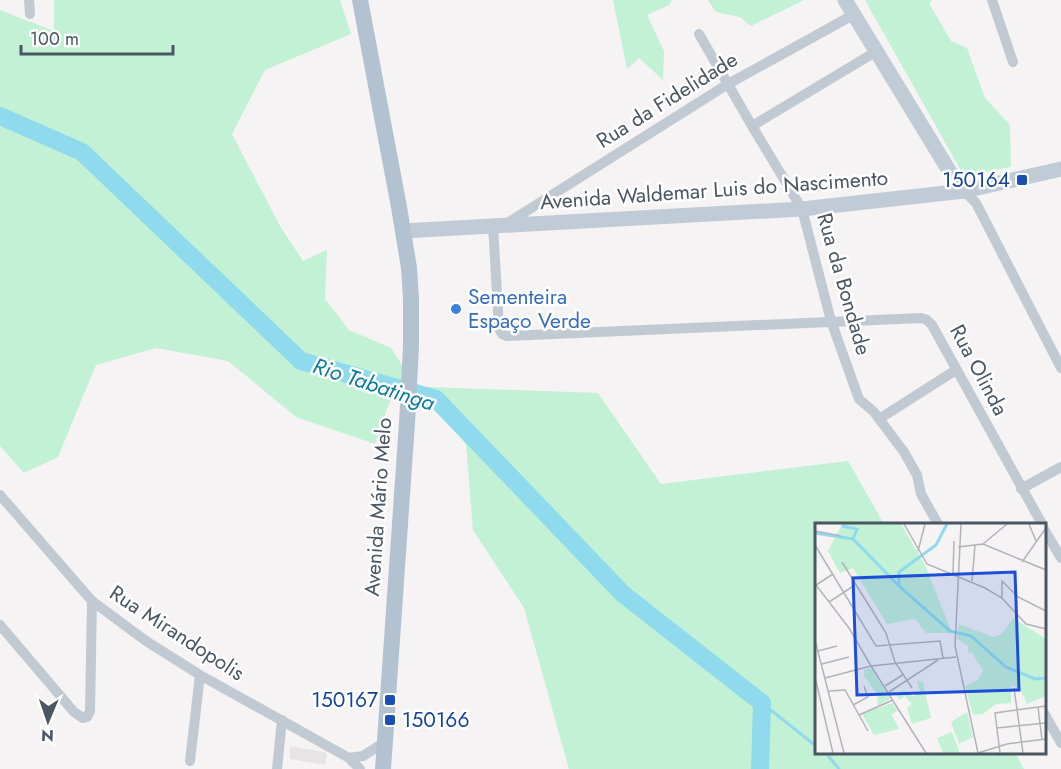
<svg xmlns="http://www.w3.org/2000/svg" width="1061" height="769" font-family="Jost,sans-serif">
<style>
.education{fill:#e6e4e5}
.green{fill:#c3f1d5}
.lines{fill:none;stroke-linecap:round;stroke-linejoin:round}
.stream{stroke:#90daee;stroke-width:3}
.river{stroke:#90daee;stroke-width:18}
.street{stroke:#c1cad2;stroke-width:10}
.secondary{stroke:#c1cbd6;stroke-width:15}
.primary{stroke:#b3c2d1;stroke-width:16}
.transit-dot{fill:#1a4fb4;stroke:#fff;stroke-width:2}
.shop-dot{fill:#3f7fe0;stroke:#fff;stroke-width:2}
.labels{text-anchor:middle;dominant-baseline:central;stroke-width:5;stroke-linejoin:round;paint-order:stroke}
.street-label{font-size:21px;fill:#4a5661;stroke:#fff}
.transit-label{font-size:21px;fill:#164399;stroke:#fff;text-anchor:end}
.shop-label{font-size:21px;fill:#366cbe;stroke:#fff;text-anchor:start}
.water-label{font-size:22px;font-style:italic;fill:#0c7c9b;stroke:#fff}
.inset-river{fill:none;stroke:#90daee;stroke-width:3}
.inset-road{fill:none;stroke:#b1b4b9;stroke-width:1.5}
.view{fill:#1d4ed8;fill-opacity:0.15;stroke:#1d4ed8;stroke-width:3}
.inset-edge{fill:none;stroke:#4a5661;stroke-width:3}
</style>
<rect width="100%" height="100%" fill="#f5f3f3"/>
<path class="education" d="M 290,746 L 324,752 L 327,754 L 325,765 L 290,759 Z"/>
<path class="green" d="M 54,0 L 340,0 L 351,34 L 265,70 L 232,134 L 280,226 L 303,261 L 327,250 L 325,299 L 349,330 L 391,348 L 409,376 L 389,403 L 375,444 L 296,417 L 228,361 L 156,348 L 96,365 L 58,457 L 24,473 L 0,446 L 0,10 L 54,31 Z
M 613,0 L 672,0 L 669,5 L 647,15 L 664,51 L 663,80 L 639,58 L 627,69 Z
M 708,0 L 804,0 L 751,26 L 740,17 L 716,12 Z
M 865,0 L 932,0 L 929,3 L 951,41 L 967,48 L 985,98 L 1010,125 L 1011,167 L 964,176 Z
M 428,387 L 598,393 L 661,484 L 848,461 L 884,524 L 816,524 L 816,752 L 1015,753 L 1024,769 L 569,769 L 524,608 L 473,530 L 466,445 Z"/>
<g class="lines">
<path class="stream" d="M 762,703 L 816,746
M 825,752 L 839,769"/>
<path class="river" d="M 0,116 L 82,152 L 301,361 L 436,399 L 623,594 L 762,703 L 760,769"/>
<path class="street" d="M 29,0 L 30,14
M 992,0 L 1013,62
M 699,34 L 752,126 L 802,209 L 831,321 L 859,399 L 874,412 L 904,452 L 917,475 L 921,494 L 938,524
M 752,126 L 877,51
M 964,191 L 976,203 L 1061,368
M 506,224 L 728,84 L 853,15
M 493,225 L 499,328 L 502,334 L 507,336 L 921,318 L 927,320 L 932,325 L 1042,524
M 879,419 L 956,370
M 1021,489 L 1061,467
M 0,495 L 92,601 L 146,641 L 200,675 L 349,758 L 360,769
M 1044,529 L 1061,558
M 0,625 L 74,712 L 83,718 L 87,717 L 90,711 L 92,601
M 1044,713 L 1061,743
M 349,758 L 363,756 L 385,742
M 190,761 L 200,675
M 277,769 L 282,720"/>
<path class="secondary" d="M 845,0 L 956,182 L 964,191
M 403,231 L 802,209 L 964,191 L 1061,169"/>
<path class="primary" d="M 360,0 L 399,207 L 409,268 L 411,299 L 411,347 L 407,423 L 383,769"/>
</g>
<g class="transit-dot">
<rect x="1016" y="174" width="12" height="12" rx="3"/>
<rect x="384" y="694" width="12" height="12" rx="3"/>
<rect x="384" y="714" width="12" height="12" rx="3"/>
</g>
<circle class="shop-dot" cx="456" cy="309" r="6"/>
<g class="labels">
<g class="street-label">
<text transform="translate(667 100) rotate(-32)">Rua da Fidelidade</text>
<text transform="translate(714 190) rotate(-4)">Avenida Waldemar Luis do Nascimento</text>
<text transform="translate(844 284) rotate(74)">Rua da Bondade</text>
<text transform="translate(979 370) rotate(62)">Rua Olinda</text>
<text transform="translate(378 507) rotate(-86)">Avenida Mário Melo</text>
<text transform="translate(177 633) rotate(33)">Rua Mirandopolis</text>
</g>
<g class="transit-label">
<text x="1010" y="180">150164</text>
<text x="378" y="700">150167</text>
<text x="402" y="720" text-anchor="start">150166</text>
</g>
<g class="shop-label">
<text x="468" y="297">Sementeira<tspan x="468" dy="24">Espaço Verde</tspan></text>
</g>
<g class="water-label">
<text transform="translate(374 384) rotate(18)">Rio Tabatinga</text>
</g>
</g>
<g transform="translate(815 523)">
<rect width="231" height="231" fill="#f5f3f3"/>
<path d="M 27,1 L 86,1 L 110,42 L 137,110 L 111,110 L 100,96 L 72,101 L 38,45 L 25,50 L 13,28 ZM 198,95 L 231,116 L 231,173 L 212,181 L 205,166 L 196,162 L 196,180 L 181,181 L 168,191 L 158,192 L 150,163 L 163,157 L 168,147 L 156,129 L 153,130 L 153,123 L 142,116 L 144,101 L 178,114 L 187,111 ZM 56,145 L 75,176 L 63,183 L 62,171 L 49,153 L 49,147 ZM 102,158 L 108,159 L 116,195 L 97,201 L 92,185 L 97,181 L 90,173 L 84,177 L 81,171 L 89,167 L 98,174 L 105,168 ZM 77,180 L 83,188 L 76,191 L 84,206 L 59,212 L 47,191 ZM 152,189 L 158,214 L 144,221 L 136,199 ZM 137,209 L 145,230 L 128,230 L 122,215 Z" fill="#c3f1d5"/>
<path class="inset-river" d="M 132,1 L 121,22 L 84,49 L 84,63 L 135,108 L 156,113 L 191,144 L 220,156 L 231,155M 27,3 L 42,6 L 38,16 L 84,63M 0,10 L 38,16"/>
<path class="inset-road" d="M 89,1 L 112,41 L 170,65 L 187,75 L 211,101 L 231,106M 146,1 L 140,123 L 163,230M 214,1 L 221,18M 0,8 L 26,13M 168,21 L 192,1M 0,22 L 61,123 L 125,118 L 128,135M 143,24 L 168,21 L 231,47M 103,28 L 110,1M 27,39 L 71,110 L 80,139 L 97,165M 207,39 L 231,5M 138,50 L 139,18M 18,51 L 1,62 L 34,105 L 56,143M 157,58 L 160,22M 187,75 L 187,58 L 203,74 L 231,88M 14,79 L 40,62M 0,117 L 29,230M 3,128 L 22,123M 7,141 L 34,134M 56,143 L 111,230M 0,154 L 18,230M 10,155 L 56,143 L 141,134M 70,163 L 89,151M 199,165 L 208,230M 14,168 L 30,167 L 53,208M 74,169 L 123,137M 38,182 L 53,174 L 49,163M 223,184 L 227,217M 44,192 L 78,177M 182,205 L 231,200M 163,230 L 192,221 L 231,216M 185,230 L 180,190 L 231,183"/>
<path class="view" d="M 200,49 L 204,167 L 42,172 L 38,55 Z"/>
<rect width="231" height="231" class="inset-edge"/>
</g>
<g transform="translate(48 721) rotate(182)" stroke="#ffffff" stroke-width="4.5" paint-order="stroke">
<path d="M0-4.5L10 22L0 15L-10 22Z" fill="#4a5661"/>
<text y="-9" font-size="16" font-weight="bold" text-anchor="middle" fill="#4a5661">N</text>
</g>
<path d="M21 45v9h152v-9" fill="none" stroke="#4a5661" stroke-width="3"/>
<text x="30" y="45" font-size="18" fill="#4a5661" stroke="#ffffff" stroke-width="4.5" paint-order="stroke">100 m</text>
</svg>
